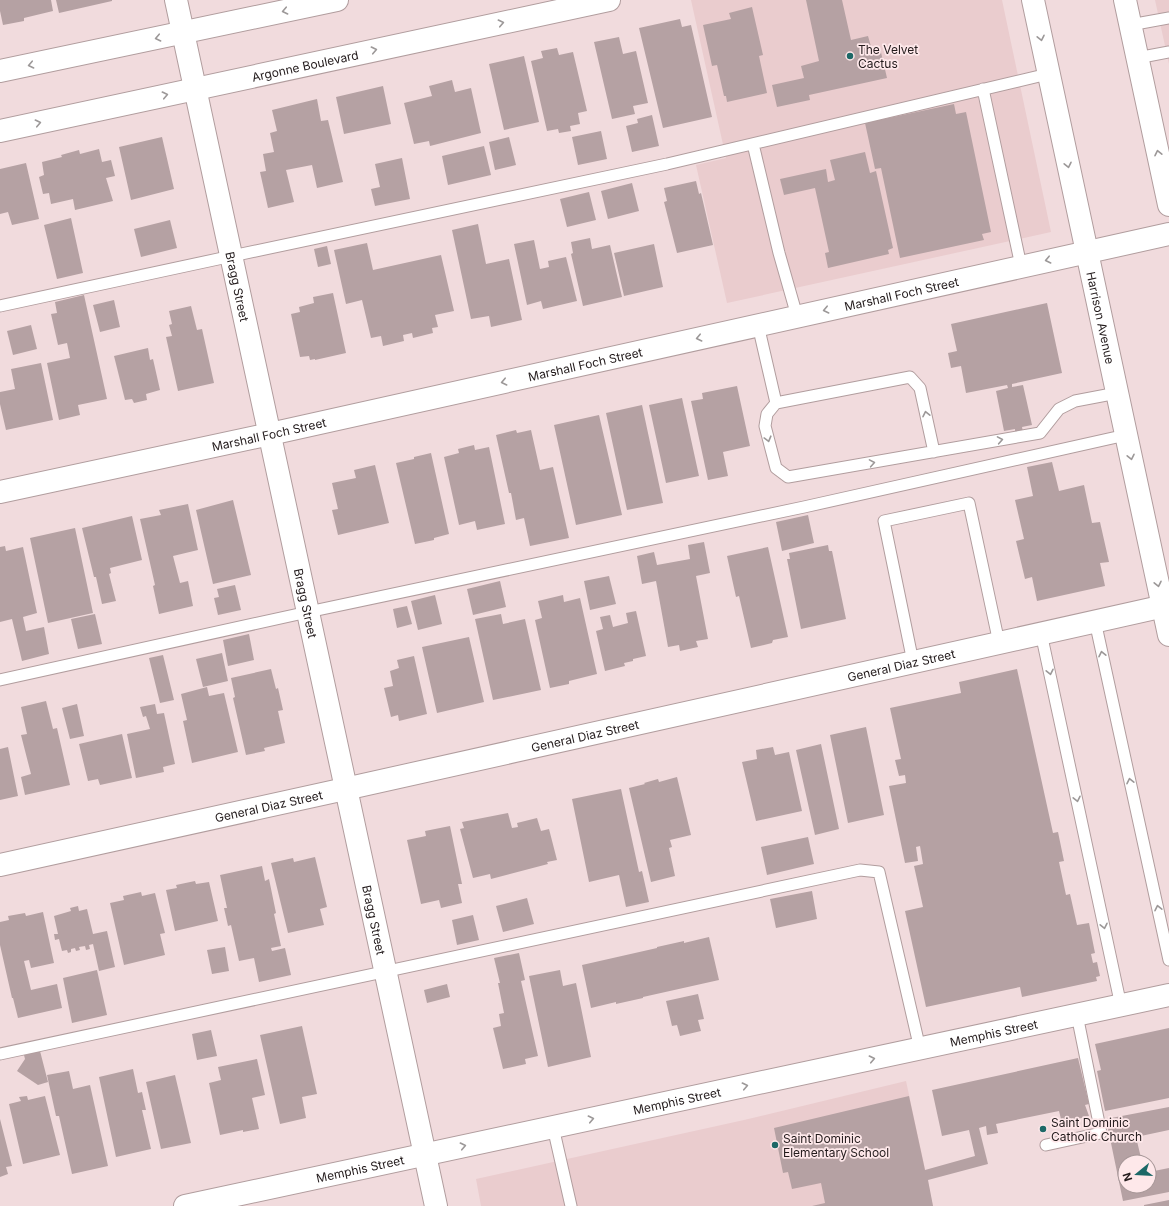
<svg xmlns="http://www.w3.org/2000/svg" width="1169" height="1206" font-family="Inter,sans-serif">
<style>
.built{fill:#eaccce}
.building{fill:#b5a1a3}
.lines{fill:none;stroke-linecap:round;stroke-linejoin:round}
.lane-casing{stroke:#b19d9e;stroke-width:13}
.street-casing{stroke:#b19d9e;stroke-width:24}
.secondary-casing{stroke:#b19d9e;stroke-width:24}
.lane{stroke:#fff;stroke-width:11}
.street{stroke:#fff;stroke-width:22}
.secondary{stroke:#fff;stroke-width:22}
.oneway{stroke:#9c9898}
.poi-dot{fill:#1c6867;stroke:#fee8ea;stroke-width:1.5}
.labels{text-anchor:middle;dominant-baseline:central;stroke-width:3.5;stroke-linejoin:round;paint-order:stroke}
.poi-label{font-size:12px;fill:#221a1b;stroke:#fee8ea;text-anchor:start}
.street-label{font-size:12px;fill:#221a1b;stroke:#fee8ea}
</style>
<rect width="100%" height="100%" fill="#f1dbdd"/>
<path class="built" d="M 691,0 L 1002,0 L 1051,232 L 727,303 L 696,165 L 726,158 Z
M 1155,0 L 1169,0 L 1169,64 Z
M 906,1081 L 933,1206 L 481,1206 L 476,1179 L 744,1120 Z"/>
<path class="building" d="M 0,0 L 51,0 L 53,11 L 24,18 L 24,21 L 3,25 L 0,11 Z
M 56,0 L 112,0 L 112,1 L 59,13 Z
M 806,0 L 842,0 L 851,40 L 868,36 L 872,50 L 880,48 L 887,78 L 809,95 L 810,100 L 777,107 L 772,85 L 804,78 L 801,66 L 819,61 Z
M 752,7 L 763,55 L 759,56 L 767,93 L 727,102 L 726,96 L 724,96 L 717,65 L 712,66 L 703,25 L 731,19 L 729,13 Z
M 680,19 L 682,27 L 691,25 L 712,117 L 663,128 L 639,28 Z
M 619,37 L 623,54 L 636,51 L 648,103 L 633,106 L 635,114 L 612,119 L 594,42 Z
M 557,48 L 559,55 L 573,52 L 587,111 L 578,113 L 580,124 L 570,126 L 571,131 L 559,133 L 558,129 L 547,131 L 531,61 L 543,58 L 541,51 Z
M 524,56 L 539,122 L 504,130 L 489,64 Z
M 452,80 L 455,92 L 471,88 L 481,133 L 430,146 L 429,141 L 414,144 L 404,103 L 432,96 L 429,86 Z
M 383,86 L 391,124 L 344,134 L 336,97 Z
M 317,99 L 321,121 L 328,120 L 343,182 L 317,188 L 312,165 L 286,170 L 294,202 L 268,208 L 260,172 L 266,171 L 263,154 L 274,152 L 270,133 L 277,131 L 272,110 Z
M 954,104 L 956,114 L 966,112 L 991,232 L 982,234 L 984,240 L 900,258 L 881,168 L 875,169 L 865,123 Z
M 652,115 L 659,146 L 632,152 L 626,126 L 638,123 L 637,119 Z
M 601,131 L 607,159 L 578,165 L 572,137 Z
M 162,137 L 174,189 L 131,200 L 119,147 Z
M 509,137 L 516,165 L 495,170 L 489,142 Z
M 484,146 L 491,175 L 448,185 L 442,156 Z
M 99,149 L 102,162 L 111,160 L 115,176 L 106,178 L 113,201 L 75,210 L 73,199 L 51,204 L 49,193 L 43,194 L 39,177 L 44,175 L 42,162 L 62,157 L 61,155 L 79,150 L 80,154 Z
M 865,152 L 870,173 L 876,171 L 893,248 L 888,250 L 889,254 L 828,268 L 825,253 L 829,252 L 815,188 L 784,195 L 780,179 L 826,169 L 828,182 L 835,180 L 830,160 Z
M 402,158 L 410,199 L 375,206 L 371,189 L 380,187 L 375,164 Z
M 26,163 L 39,219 L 12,225 L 8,212 L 0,214 L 0,169 Z
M 696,181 L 699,194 L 701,193 L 713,245 L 677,253 L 664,202 L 667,201 L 664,188 Z
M 632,183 L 639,211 L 608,219 L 601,191 Z
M 589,192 L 596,220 L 567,227 L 560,199 Z
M 71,218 L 83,273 L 57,279 L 44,225 Z
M 170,220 L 177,248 L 141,257 L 134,229 Z
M 478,224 L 486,264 L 509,259 L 522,320 L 491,327 L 489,316 L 471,319 L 452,230 Z
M 590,238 L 592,249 L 610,245 L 622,297 L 583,306 L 571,254 L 573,253 L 571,242 Z
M 534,240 L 540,269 L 549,267 L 548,261 L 566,257 L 577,301 L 543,309 L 541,301 L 527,305 L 514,244 Z
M 367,243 L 373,270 L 441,255 L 454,311 L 435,315 L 438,327 L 432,328 L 433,333 L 413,338 L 412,333 L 403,335 L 404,341 L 383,346 L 381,336 L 371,338 L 362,300 L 346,304 L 334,250 Z
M 654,244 L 663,287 L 624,296 L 614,253 Z
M 327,246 L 331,264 L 318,267 L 314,249 Z
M 333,293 L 346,353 L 315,360 L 315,359 L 310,360 L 309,356 L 300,357 L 291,314 L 300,312 L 299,307 L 314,303 L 313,297 Z
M 84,295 L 107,399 L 78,405 L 80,415 L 59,420 L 47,363 L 70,358 L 67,343 L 58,345 L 51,314 L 57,313 L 55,302 Z
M 114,300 L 120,327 L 100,332 L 93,305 Z
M 1047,303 L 1062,373 L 1012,384 L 1012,387 L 1023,385 L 1032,425 L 1022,427 L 1023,432 L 1015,433 L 1015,429 L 1004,431 L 996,391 L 1008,388 L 1007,385 L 966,393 L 961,366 L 951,368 L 948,353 L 957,351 L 951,324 Z
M 191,306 L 197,330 L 202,329 L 214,383 L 178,391 L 166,337 L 172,336 L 169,325 L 172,324 L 169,311 Z
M 31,325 L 37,349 L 13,355 L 7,331 Z
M 148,348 L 150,360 L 153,359 L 160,390 L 146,394 L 147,400 L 134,403 L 132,399 L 125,400 L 114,356 Z
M 41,363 L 53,420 L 6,430 L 0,404 L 0,392 L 15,389 L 11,369 Z
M 737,386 L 750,446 L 723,452 L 728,476 L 708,480 L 691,401 L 703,399 L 702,393 Z
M 682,398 L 699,476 L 666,483 L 649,405 Z
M 642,405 L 663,503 L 627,510 L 606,413 Z
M 599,415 L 622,515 L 576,525 L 554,425 Z
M 516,430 L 517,433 L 531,430 L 540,470 L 553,467 L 569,538 L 530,546 L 524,518 L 516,520 L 511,493 L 509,493 L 496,435 Z
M 474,445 L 475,450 L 489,447 L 505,524 L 477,530 L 475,521 L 459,525 L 444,457 L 459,453 L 458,449 Z
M 431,453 L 449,534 L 434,538 L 434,540 L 415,544 L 396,463 L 414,459 L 414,457 Z
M 1052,462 L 1059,491 L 1084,485 L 1092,523 L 1100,522 L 1109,562 L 1100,563 L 1105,586 L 1037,601 L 1032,577 L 1025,579 L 1016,541 L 1024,539 L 1015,500 L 1033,496 L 1027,467 Z
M 375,465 L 389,523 L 338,535 L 332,510 L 338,509 L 332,483 L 356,478 L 354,470 Z
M 233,500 L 251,575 L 213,584 L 196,510 Z
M 188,504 L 198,550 L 173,556 L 180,583 L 188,581 L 193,606 L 159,614 L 153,586 L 155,585 L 140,519 L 161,515 L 159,510 Z
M 808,515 L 814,543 L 782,551 L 776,522 Z
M 132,516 L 142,560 L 110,568 L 111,573 L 109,574 L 116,601 L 102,604 L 96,577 L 94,577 L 82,528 Z
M 75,528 L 93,613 L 48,623 L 30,538 Z
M 704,542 L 710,573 L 696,576 L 708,639 L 696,641 L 698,647 L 680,651 L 679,645 L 668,647 L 656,581 L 642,584 L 637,556 L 654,552 L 657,565 L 690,559 L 688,545 Z
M 828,545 L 829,551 L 832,551 L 846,619 L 801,629 L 787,559 L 790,559 L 789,553 Z
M 5,546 L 6,551 L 23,547 L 37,613 L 23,617 L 26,631 L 44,627 L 49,654 L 22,661 L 12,619 L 0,622 L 0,547 Z
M 768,547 L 788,637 L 773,640 L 772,643 L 751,648 L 739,596 L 736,597 L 727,556 Z
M 609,576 L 616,604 L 590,610 L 584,581 Z
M 500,581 L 506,607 L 473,615 L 467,589 Z
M 235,585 L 241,610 L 218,615 L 214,598 L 219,597 L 217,589 Z
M 435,595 L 442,624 L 418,630 L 411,601 Z
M 563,595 L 564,602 L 580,598 L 597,674 L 569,681 L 569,684 L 550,688 L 535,620 L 542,618 L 538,601 Z
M 407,606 L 412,624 L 397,628 L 393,609 Z
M 636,611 L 646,656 L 633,659 L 633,661 L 624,663 L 625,666 L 605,671 L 596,631 L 603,629 L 600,617 L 610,615 L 613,627 L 628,623 L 626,613 Z
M 95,614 L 102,644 L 78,649 L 71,619 Z
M 501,614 L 503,624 L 525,619 L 541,690 L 493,700 L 475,619 Z
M 249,634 L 254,660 L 228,666 L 223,640 Z
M 469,637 L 484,702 L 437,713 L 422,647 Z
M 222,653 L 228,681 L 203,687 L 196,659 Z
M 163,655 L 174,700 L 160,703 L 149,658 Z
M 414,656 L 427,714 L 399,721 L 398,715 L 391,717 L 384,688 L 393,686 L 390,671 L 399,668 L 397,660 Z
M 271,669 L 276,689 L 278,688 L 283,710 L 278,711 L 285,743 L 264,748 L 265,751 L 246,755 L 233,698 L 235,697 L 231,678 Z
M 1017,669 L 1053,833 L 1058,832 L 1064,861 L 1059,862 L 1066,895 L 1070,894 L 1077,925 L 1089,923 L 1095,953 L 1091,954 L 1093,963 L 1097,962 L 1100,976 L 1096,977 L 1097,981 L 1022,997 L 1020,987 L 926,1007 L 905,911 L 923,907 L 914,866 L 923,864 L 920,846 L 916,847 L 918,861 L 905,863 L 889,786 L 906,783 L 905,775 L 899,776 L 895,760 L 901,759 L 890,708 L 961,693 L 959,682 Z
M 207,687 L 209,696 L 224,693 L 238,752 L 192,763 L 183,721 L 187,720 L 181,694 Z
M 46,701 L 53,729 L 57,728 L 70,785 L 25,795 L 21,777 L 31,774 L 21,735 L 27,734 L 21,707 Z
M 77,704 L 84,736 L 70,739 L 62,708 Z
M 155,704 L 157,714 L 164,713 L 175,764 L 163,767 L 164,772 L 136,778 L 127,734 L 150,729 L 146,716 L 143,717 L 140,707 Z
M 866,727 L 884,815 L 848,823 L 830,735 Z
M 122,734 L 132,778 L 100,785 L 98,779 L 88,781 L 79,744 Z
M 821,744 L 839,829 L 815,835 L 796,750 Z
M 8,747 L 18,796 L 0,800 L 0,749 Z
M 773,747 L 775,755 L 789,752 L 802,811 L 756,821 L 742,762 L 757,759 L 756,750 Z
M 677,777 L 691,835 L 670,840 L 672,847 L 669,848 L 675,876 L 651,882 L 629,788 L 645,784 L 644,783 L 658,779 L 659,782 Z
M 621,789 L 639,872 L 642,871 L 649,902 L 626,907 L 619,875 L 589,882 L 572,799 Z
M 508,813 L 512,828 L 518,827 L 517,823 L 537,818 L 541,831 L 549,829 L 557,860 L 547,862 L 548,864 L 491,879 L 490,874 L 473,878 L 460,829 L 464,828 L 462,822 Z
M 450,826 L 462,884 L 458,884 L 462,903 L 441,908 L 439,900 L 421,904 L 407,840 L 426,836 L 425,831 Z
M 808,837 L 814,864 L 767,875 L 761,847 Z
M 315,857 L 327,907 L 320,909 L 324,925 L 288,933 L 271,863 L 293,858 L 294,862 Z
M 262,866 L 265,881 L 269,879 L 276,913 L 274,914 L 281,946 L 271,948 L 272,951 L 285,948 L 291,975 L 259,982 L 254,958 L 239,961 L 231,925 L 228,926 L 224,908 L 227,908 L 220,875 Z
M 195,881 L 196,884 L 209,882 L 218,921 L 175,931 L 166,890 L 177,888 L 176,885 Z
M 812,891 L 817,919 L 776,928 L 770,899 Z
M 141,892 L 142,896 L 155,893 L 165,933 L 160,934 L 165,955 L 124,965 L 110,903 L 124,900 L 123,896 Z
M 527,898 L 534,924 L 503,932 L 496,906 Z
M 78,906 L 79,911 L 87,909 L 93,934 L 107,931 L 115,967 L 99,971 L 93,944 L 89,945 L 90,949 L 86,950 L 85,946 L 79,947 L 80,950 L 76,951 L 75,948 L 71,949 L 71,952 L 68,953 L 67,950 L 62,951 L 59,939 L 55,940 L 54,934 L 58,934 L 54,916 L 71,911 L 70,908 Z
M 43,912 L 54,963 L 31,968 L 29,960 L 24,961 L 31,990 L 57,984 L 62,1008 L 18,1018 L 13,998 L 12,998 L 0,945 L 0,922 L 9,920 L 8,916 L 25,913 L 26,916 Z
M 473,915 L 479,940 L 457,945 L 452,920 Z
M 709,937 L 719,980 L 643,997 L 643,998 L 616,1004 L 616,1002 L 591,1008 L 582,965 L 657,948 L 657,947 L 684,941 L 684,943 Z
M 225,947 L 229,971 L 212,974 L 207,950 Z
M 519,953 L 525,980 L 521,981 L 538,1056 L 525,1059 L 526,1064 L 503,1069 L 493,1028 L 501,1026 L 499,1014 L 504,1013 L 498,983 L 500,983 L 494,958 Z
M 97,970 L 107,1015 L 72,1023 L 63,978 Z
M 560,970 L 563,986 L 576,983 L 591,1057 L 548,1067 L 529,976 Z
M 447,984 L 450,997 L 427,1003 L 424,990 Z
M 698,994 L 704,1019 L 698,1020 L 701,1031 L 680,1036 L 677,1025 L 672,1026 L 666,1001 Z
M 302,1026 L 317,1094 L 302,1097 L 306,1118 L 280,1124 L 260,1035 Z
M 1169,1028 L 1169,1098 L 1105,1111 L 1097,1071 L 1101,1070 L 1095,1044 Z
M 211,1030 L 217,1056 L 197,1060 L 192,1034 Z
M 40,1051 L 48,1082 L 38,1085 L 17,1071 L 25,1059 L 24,1055 Z
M 1078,1058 L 1089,1104 L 1085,1105 L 1089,1116 L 1062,1123 L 1059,1111 L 996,1124 L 998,1133 L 987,1135 L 986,1126 L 979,1128 L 988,1164 L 928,1180 L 933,1206 L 812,1206 L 825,1203 L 821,1183 L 792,1189 L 788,1172 L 783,1173 L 774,1128 L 909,1096 L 925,1170 L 975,1156 L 969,1130 L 942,1136 L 932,1090 Z
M 257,1059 L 265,1095 L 252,1098 L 259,1129 L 243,1132 L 243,1130 L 220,1135 L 209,1083 L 221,1080 L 218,1067 Z
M 133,1069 L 138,1093 L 142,1092 L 146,1110 L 142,1110 L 151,1149 L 116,1157 L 99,1077 Z
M 69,1071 L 73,1089 L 90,1085 L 108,1166 L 72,1174 L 59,1116 L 56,1116 L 47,1075 Z
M 175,1075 L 191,1143 L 161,1149 L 146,1082 Z
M 27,1096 L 28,1100 L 45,1096 L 60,1155 L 23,1164 L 9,1104 L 21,1101 L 19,1097 Z
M 1169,1107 L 1169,1130 L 1136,1137 L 1142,1162 L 1125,1162 L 1125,1186 L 1149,1186 L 1149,1172 L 1169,1168 L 1169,1192 L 1123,1201 L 1106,1119 Z
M 0,1119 L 12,1166 L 6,1167 L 8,1174 L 0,1177 Z
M 1169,1200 L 1169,1206 L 1144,1206 L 1144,1205 Z"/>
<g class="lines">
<g class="lane-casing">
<path id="lane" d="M 1130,25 L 1169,18
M 1137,58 L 1169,52
M 983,89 L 1021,266
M 753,144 L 779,253 L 797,316
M 0,306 L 232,256 L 667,164 L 1048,74
M 758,325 L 776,403
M 934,452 L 920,388 L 910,377 L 776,403 L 767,414 L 765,426 L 776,468 L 788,477 L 1040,433 L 1059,409 L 1075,401 L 1117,393
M 1095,621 L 1169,960
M 1041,633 L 1121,1006
M 913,662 L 884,521 L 969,503 L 999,643
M 0,680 L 308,612 L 804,507 L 1126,435
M 0,1054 L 860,870 L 879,872 L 920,1049
M 553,1127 L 571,1206
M 1046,1145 L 1101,1133 L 1077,1015"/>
</g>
<g class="street-casing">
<g id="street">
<path id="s1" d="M 176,0 L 436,1206"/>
<path d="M 0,71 L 337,0"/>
<path id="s2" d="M 0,131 L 609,0"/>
<path id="s3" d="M 0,492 L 270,434 L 1169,234"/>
<path id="s4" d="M 0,865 L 345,789 L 1169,605"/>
<path id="s5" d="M 185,1206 L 1169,995"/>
</g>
</g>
<g class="secondary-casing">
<g id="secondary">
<path id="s6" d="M 1033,0 L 1169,635"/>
<path d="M 1125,0 L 1169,205"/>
</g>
</g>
<use href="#lane" class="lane"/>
<use href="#street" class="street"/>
<use href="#secondary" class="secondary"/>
</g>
<defs><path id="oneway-chevron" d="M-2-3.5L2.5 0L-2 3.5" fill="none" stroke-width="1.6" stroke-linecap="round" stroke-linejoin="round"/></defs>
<g class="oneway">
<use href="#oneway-chevron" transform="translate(285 11) rotate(168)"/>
<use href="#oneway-chevron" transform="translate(501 23) rotate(-12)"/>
<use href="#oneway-chevron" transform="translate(158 38) rotate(168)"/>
<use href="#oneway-chevron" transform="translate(1041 38) rotate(78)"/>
<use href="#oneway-chevron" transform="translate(374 50) rotate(-12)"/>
<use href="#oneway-chevron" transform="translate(31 65) rotate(168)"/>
<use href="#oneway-chevron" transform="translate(165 95) rotate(-12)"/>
<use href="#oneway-chevron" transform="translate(38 123) rotate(-12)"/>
<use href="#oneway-chevron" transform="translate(1158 153) rotate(-102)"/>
<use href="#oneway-chevron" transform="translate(1068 165) rotate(78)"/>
<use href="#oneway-chevron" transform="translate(1048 260) rotate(167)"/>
<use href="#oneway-chevron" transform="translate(826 310) rotate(167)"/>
<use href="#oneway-chevron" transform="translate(699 338) rotate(167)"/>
<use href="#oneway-chevron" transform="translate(504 382) rotate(167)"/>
<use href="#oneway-chevron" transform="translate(926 414) rotate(-102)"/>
<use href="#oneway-chevron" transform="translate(768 439) rotate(75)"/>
<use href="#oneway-chevron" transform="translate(1000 440) rotate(-10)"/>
<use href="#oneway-chevron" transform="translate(1131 457) rotate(78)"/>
<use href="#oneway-chevron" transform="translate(872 463) rotate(-10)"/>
<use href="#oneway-chevron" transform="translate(1158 584) rotate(78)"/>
<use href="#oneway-chevron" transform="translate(1102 654) rotate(-102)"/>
<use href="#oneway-chevron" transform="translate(1050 672) rotate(78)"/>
<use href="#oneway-chevron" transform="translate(1130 781) rotate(-102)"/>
<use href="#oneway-chevron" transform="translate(1077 799) rotate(78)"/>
<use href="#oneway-chevron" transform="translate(1158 908) rotate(-102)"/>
<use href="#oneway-chevron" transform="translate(1104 926) rotate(78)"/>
<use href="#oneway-chevron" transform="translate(872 1059) rotate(-12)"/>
<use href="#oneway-chevron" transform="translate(745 1086) rotate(-12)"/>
<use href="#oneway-chevron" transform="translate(591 1119) rotate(-12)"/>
<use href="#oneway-chevron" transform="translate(463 1146) rotate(-12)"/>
</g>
<g class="poi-dot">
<circle cx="850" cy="56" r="4"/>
<circle cx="1043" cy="1129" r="4"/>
<circle cx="775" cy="1145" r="4"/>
</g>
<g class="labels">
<g class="poi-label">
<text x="858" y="49">The Velvet<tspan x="858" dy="14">Cactus</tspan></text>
<text x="1051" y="1122">Saint Dominic<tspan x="1051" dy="14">Catholic Church</tspan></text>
<text x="783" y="1138">Saint Dominic<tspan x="783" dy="14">Elementary School</tspan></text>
</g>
<g class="street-label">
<text stroke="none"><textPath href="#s2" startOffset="312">Argonne Boulevard</textPath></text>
<text stroke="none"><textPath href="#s1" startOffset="293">Bragg Street</textPath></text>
<text stroke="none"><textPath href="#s3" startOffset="923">Marshall Foch Street</textPath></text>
<text stroke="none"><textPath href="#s6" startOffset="325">Harrison Avenue</textPath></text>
<text stroke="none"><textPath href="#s3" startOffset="599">Marshall Foch Street</textPath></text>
<text stroke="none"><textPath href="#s3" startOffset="275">Marshall Foch Street</textPath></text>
<text stroke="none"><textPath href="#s1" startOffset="617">Bragg Street</textPath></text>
<text stroke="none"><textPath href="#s4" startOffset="923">General Diaz Street</textPath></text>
<text stroke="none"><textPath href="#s4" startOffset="599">General Diaz Street</textPath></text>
<text stroke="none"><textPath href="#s4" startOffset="275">General Diaz Street</textPath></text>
<text stroke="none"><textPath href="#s1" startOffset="941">Bragg Street</textPath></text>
<text stroke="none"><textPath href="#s5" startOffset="827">Memphis Street</textPath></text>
<text stroke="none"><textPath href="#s5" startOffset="503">Memphis Street</textPath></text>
<text stroke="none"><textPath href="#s5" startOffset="179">Memphis Street</textPath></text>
</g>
</g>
<g transform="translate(1137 1174) rotate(252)"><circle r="19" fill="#fee8ea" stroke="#a69697"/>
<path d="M0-3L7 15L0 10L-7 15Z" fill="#1c6867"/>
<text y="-6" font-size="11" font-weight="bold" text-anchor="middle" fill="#221a1b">N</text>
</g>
</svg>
